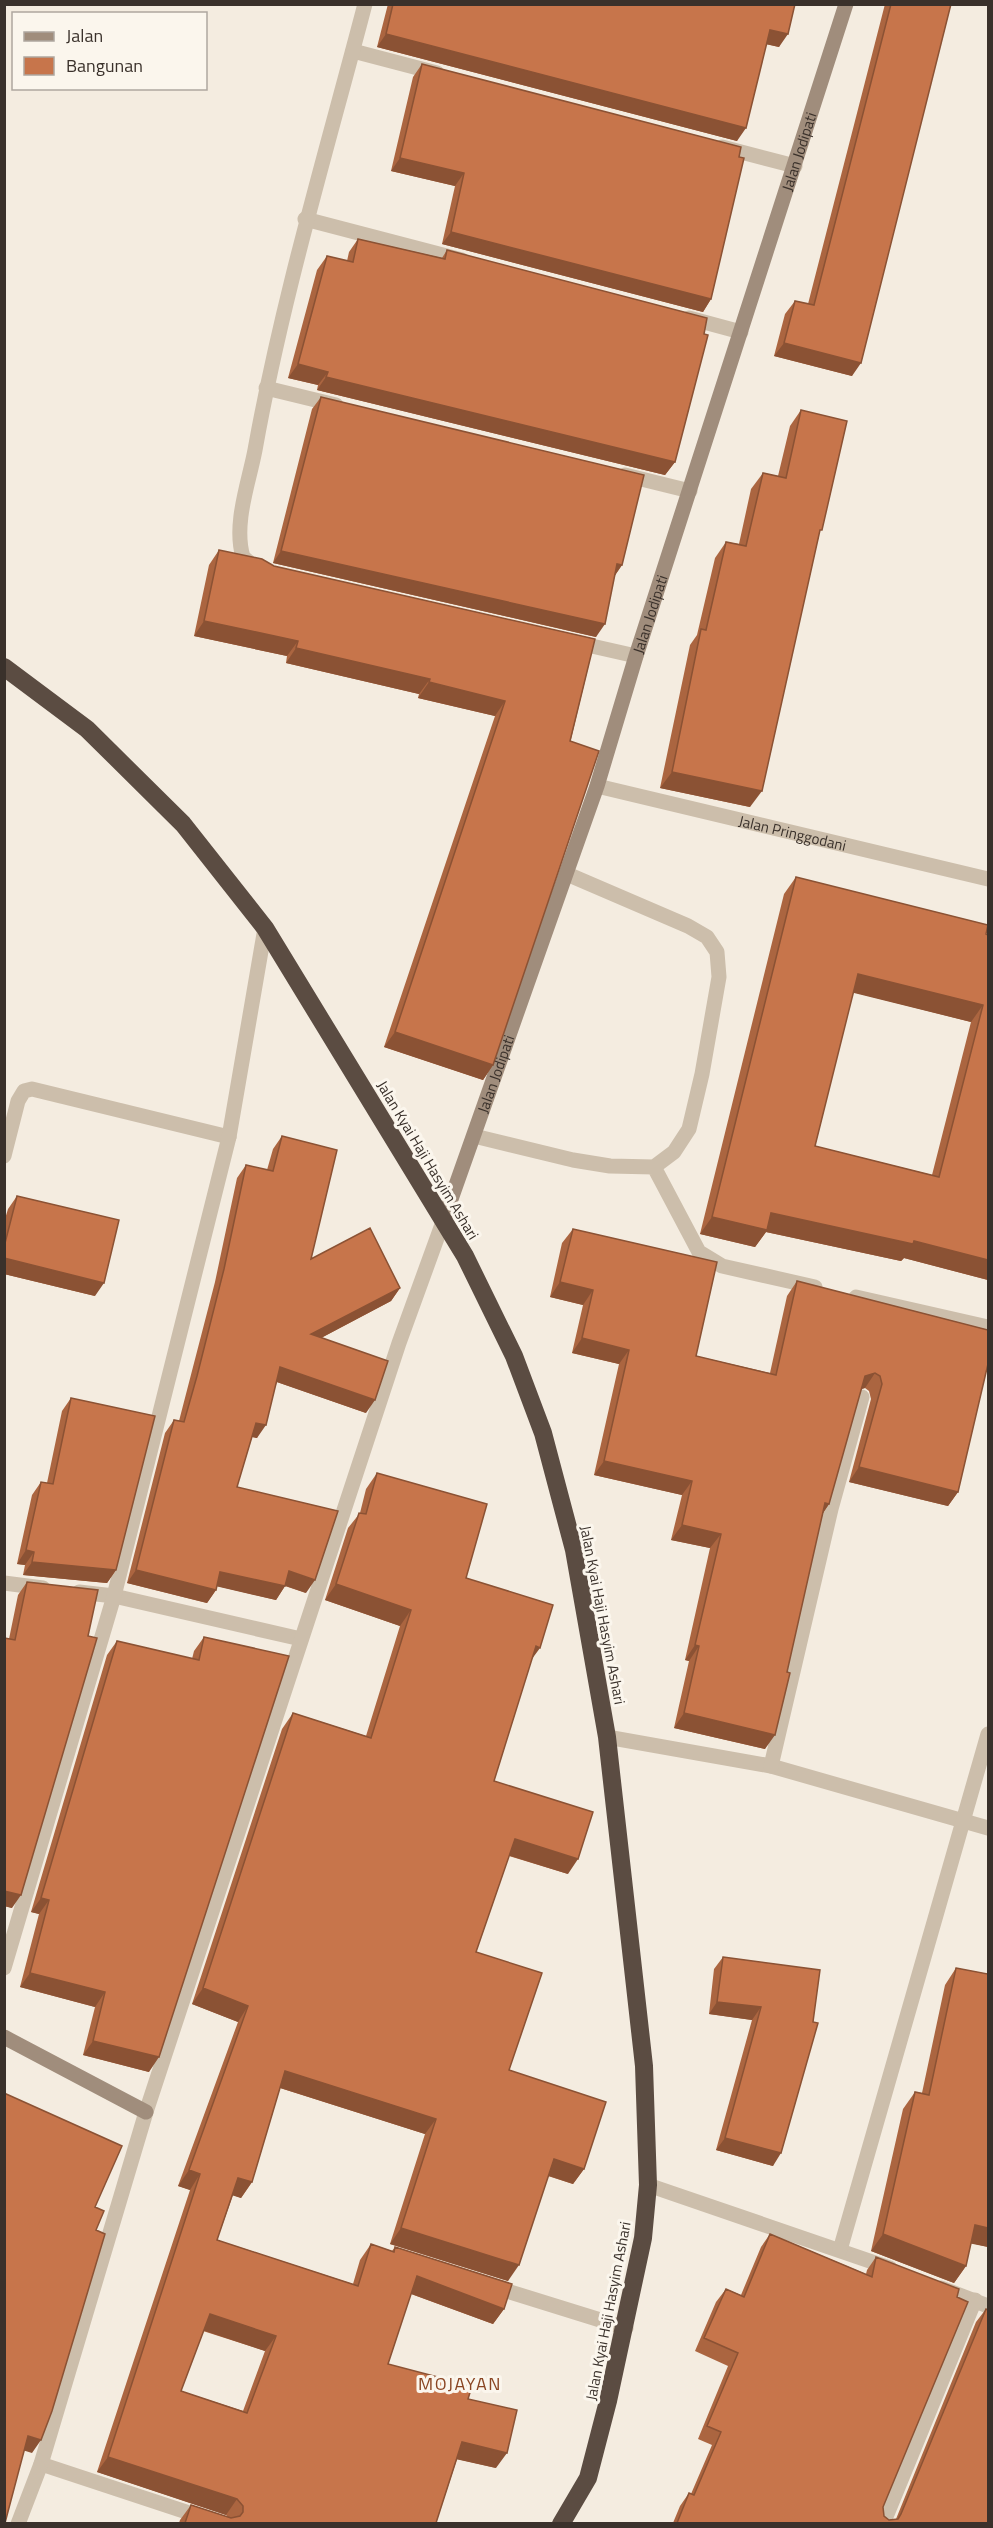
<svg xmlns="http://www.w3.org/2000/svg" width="993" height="2528" font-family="'Titillium Web',sans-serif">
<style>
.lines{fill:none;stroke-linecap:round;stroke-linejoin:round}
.lane{stroke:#ccbeab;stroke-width:15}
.street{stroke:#ccbeab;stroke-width:15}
.secondary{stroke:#a08d7c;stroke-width:15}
.highway{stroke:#5b4c42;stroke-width:18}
.wall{fill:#ab6540;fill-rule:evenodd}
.shaded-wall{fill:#8b5234}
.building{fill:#c7754b;stroke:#8b5234;stroke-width:1.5;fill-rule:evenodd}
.labels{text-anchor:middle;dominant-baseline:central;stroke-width:6;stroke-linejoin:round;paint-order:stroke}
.street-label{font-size:15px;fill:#3a312b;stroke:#fbf6ed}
.quarter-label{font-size:18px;letter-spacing:1.5px;fill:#8a4522;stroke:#fbf6ed}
</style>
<rect width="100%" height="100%" fill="#f4ece0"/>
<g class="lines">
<path class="lane" d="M 474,1136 L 573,1160 L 610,1166 L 654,1167 L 674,1152 L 689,1129 L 702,1074 L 719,977 L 717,952 L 707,937 L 688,926 L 567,874
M 654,1167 L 699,1252 L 722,1266 L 815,1287
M 856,1297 L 988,1327
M 491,2286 L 626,2328"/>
<g class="street">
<path d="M 353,51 L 437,73"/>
<path d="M 722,147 L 795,166"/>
<path d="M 305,219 L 462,260"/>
<path d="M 689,318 L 741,332"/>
<path d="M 266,388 L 336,405"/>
<path d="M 625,475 L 690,491"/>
<path d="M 256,568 L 243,557 C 233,524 249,482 255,450 C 282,299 326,153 365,4"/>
<path d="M 574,642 L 636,656"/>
<path id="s1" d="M 597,786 L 988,879"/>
<path d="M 4,1156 L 18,1101 L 24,1091 L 32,1089 L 229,1137"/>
<path d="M 4,1583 L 43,1588"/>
<path d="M 79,1592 L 114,1596 L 301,1639"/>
<path d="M 607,1737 L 771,1766 L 988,1828"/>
<path d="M 771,1766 L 831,1509 L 862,1397"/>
<path d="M 4,1968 L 114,1596 L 229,1137 L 265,928"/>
<path d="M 648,2185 L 890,2268"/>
<path d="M 840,2250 L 988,1734"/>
<path d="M 941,2288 L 988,2306"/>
<path d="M 41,2464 L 223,2524"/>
<path d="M 18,2524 L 41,2464 L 146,2112 L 399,1343 L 444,1219"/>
<path d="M 883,2524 L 975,2300"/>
</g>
<g class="secondary">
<path id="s2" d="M 444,1219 L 597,786 L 636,656 L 846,4"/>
<path d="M 4,2037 L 146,2112"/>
</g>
<path class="highway" d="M 4,667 L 87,729 L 183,824 L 265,928 L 465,1256 L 514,1356 L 543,1433 L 574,1550 L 607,1737 L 644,2066 L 648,2185 L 643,2238 L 608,2401 L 588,2478 L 561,2524"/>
</g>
<path class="wall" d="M 388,4 L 795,4 L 779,47 L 766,44 L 737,141 L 377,47 Z
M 885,4 L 951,4 L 852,376 L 774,356 L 785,314 L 795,301 L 808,304 Z
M 422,64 L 711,299 L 703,312 L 442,244 L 455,186 L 391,171 L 413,77 Z
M 358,239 L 442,258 L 447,250 L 675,462 L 665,475 L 317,390 L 318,385 L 288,378 L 317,270 L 327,256 L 347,261 L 349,252 Z
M 321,397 L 622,565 L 614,577 L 596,637 L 273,563 L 312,409 Z
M 801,410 L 819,536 L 750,807 L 660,788 L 690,645 L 697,635 L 715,558 L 726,542 L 739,544 L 751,489 L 763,473 L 778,476 L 790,426 Z
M 219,550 L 274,566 L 595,639 L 493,1065 L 483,1080 L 384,1047 L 495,716 L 418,698 L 419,694 L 286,663 L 287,656 L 194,636 L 209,565 Z
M 796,877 L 986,934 L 988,1280 L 904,1258 L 901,1261 L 766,1232 L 755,1247 L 700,1234 L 784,894 ZM 853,992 L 971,1022 L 932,1175 L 815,1146 Z
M 282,1136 L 311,1259 L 400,1288 L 391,1301 L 321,1338 L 366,1413 L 277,1382 L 257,1438 L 252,1437 L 237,1487 L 306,1593 L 285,1586 L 276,1600 L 217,1586 L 216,1590 L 207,1603 L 127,1583 L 165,1433 L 174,1420 L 179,1421 L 215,1282 L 237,1178 L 246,1165 L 267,1170 L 273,1149 Z
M 17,1196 L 95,1296 L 4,1274 L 4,1222 L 8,1209 Z
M 573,1229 L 696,1356 L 770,1373 L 787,1296 L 797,1281 L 988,1330 L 958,1492 L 948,1506 L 849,1482 L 871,1399 L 869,1391 L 865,1388 L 861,1389 L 829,1504 L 823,1513 L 765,1749 L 674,1728 L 689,1661 L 685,1660 L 710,1548 L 671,1540 L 682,1495 L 594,1475 L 619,1364 L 572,1353 L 583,1305 L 550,1297 L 562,1243 Z
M 71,1398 L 116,1570 L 107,1583 L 23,1575 L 25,1565 L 17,1564 L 32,1495 L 41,1482 L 47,1483 L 62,1411 Z
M 377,1473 L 466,1578 L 531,1660 L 494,1781 L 568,1874 L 509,1856 L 476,1952 L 509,2070 L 584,2169 L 573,2184 L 548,2176 L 508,2281 L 390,2244 L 425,2134 L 280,2088 L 252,2182 L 241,2198 L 233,2195 L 217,2240 L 353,2284 L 360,2260 L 371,2244 L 392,2251 L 395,2247 L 504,2309 L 493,2324 L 411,2294 L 388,2364 L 468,2399 L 496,2468 L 457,2459 L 436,2523 L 179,2523 L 180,2520 L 191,2505 L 228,2517 L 226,2515 L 97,2472 L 190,2190 L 178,2186 L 238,2022 L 192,2004 L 282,1729 L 293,1713 L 366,1736 L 400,1626 L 325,1600 L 348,1528 L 360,1513 L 366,1489 ZM 203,2331 L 265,2351 L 243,2411 L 181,2391 Z
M 27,1582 L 12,1908 L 4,1906 L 4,1638 L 9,1639 L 18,1595 Z
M 204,1637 L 149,2072 L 83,2055 L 95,2007 L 20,1987 L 39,1914 L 31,1912 L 107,1655 L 117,1641 L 192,1659 L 194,1651 Z
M 723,1957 L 813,2022 L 773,2166 L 716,2150 L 752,2020 L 709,2014 L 714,1969 Z
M 956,1968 L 988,1974 L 988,2247 L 971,2243 L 966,2266 L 954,2283 L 871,2251 L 903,2109 L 915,2092 L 922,2093 L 945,1985 Z
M 770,2234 L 866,2274 L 867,2270 L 876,2257 L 883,2507 L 884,2516 L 889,2520 L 896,2519 L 976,2322 L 986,2309 L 988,2523 L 673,2523 L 680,2506 L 689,2493 L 691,2494 L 712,2445 L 698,2439 L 728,2366 L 695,2351 L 716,2302 L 726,2289 L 741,2295 L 761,2247 Z"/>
<path class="shaded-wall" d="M 770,30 L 788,34 L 779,47 L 761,43 Z
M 386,34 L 746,128 L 737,141 L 377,47 Z
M 400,158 L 464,173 L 455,186 L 391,171 Z
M 451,232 L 711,299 L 703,312 L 442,244 Z
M 784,343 L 861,363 L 852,376 L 774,356 Z
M 298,364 L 328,372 L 318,385 L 288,378 Z
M 326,377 L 675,462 L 665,475 L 317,390 Z
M 281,551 L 605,624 L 596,637 L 273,563 Z
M 617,564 L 622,565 L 613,578 Z
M 204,621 L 298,641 L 287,656 L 194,636 Z
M 296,648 L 430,679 L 419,694 L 286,663 Z
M 429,682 L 505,701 L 495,716 L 418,698 Z
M 672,772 L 762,791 L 750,807 L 660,788 Z
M 858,974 L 983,1005 L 971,1022 L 846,991 Z
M 395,1032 L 493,1065 L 483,1080 L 384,1047 Z
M 771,1213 L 914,1241 L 988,1260 L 988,1280 L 904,1258 L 901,1261 L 766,1232 L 755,1247 L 700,1234 L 712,1217 Z
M 4,1258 L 104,1283 L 95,1296 L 4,1274 Z
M 560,1282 L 593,1290 L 583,1305 L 550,1297 Z
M 400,1288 L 391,1301 L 302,1348 L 311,1334 Z
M 582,1338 L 629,1350 L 619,1364 L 572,1353 Z
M 280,1367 L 375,1400 L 366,1413 L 271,1380 Z
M 875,1373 L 865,1388 L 855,1391 L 865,1376 Z
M 256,1423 L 266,1425 L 257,1438 L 247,1436 Z
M 604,1461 L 692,1481 L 682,1495 L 594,1475 Z
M 859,1467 L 958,1492 L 948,1506 L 849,1482 Z
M 825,1503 L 829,1504 L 819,1519 Z
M 682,1525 L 721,1534 L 710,1548 L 671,1540 Z
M 26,1550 L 34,1552 L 25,1565 L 17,1564 Z
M 32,1562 L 116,1570 L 107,1583 L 23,1575 Z
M 136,1570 L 216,1590 L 207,1603 L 127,1583 Z
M 289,1571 L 315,1580 L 306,1593 L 280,1584 Z
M 220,1572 L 285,1586 L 276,1600 L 211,1585 Z
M 336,1584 L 411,1610 L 400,1626 L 325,1600 Z
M 695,1645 L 699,1646 L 689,1661 L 685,1660 Z
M 536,1646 L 540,1648 L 529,1663 Z
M 684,1713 L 775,1735 L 765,1749 L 674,1728 Z
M 515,1839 L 578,1859 L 568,1874 L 504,1854 Z
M 4,1891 L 21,1895 L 12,1908 L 4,1906 Z
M 41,1898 L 49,1900 L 39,1914 L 31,1912 Z
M 30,1973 L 105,1992 L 95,2007 L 20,1987 Z
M 203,1988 L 248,2006 L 238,2022 L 192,2004 Z
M 717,2002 L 761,2007 L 752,2020 L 709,2014 Z
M 93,2041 L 159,2057 L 149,2072 L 83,2055 Z
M 285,2071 L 436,2119 L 425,2134 L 274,2086 Z
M 725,2138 L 781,2153 L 773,2166 L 716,2150 Z
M 554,2159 L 584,2169 L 573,2184 L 543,2174 Z
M 189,2170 L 200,2174 L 190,2190 L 178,2186 Z
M 238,2178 L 252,2182 L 241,2198 L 228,2194 Z
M 975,2225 L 988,2228 L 988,2247 L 963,2242 Z
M 401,2228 L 519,2265 L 508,2281 L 390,2244 Z
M 883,2234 L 966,2266 L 954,2283 L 871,2251 Z
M 417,2276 L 504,2309 L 493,2324 L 406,2292 Z
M 210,2314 L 276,2336 L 265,2351 L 199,2329 Z
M 28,2436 L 41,2440 L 32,2453 L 19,2449 Z
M 462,2442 L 507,2453 L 496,2468 L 451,2458 Z
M 108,2457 L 237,2499 L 226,2515 L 97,2472 Z"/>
<path class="building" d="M 393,4 L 795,4 L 788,34 L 770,30 L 746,128 L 386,34 Z
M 891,4 L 951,4 L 861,363 L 784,343 L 795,301 L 814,305 Z
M 422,64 L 741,147 L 739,157 L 744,158 L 711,299 L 451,232 L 464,173 L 400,158 Z
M 358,239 L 445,259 L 447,250 L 707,318 L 704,334 L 708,335 L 675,462 L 326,377 L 328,372 L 298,364 L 327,256 L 353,262 Z
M 321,397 L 644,475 L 622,565 L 617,564 L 605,624 L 281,551 Z
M 801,410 L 847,421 L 822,530 L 820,530 L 762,791 L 672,772 L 701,629 L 706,630 L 726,542 L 746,546 L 763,473 L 786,478 Z
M 219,550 L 262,559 L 274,566 L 595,639 L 570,741 L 599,751 L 493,1065 L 395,1032 L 505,701 L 429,682 L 430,679 L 296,648 L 298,641 L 204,621 Z
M 796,877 L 988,925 L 986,934 L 988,935 L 988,1260 L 914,1241 L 913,1244 L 771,1213 L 767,1230 L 712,1217 ZM 858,974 L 983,1005 L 939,1177 L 815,1146 Z
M 282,1136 L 337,1150 L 311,1259 L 370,1228 L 400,1288 L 311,1334 L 388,1361 L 375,1400 L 280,1367 L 266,1425 L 256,1423 L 237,1487 L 338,1511 L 315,1580 L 289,1571 L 285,1586 L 220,1572 L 216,1590 L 136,1570 L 174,1420 L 184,1422 L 197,1376 L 224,1269 L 246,1165 L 273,1171 Z
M 17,1196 L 119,1220 L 104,1283 L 4,1258 L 4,1247 Z
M 573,1229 L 717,1262 L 696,1356 L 776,1375 L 797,1281 L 988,1330 L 988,1364 L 958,1492 L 859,1467 L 882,1384 L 880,1376 L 875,1373 L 865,1376 L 829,1504 L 825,1503 L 787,1672 L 790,1673 L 775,1735 L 684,1713 L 699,1646 L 695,1645 L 721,1534 L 682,1525 L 692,1481 L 604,1461 L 629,1350 L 582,1338 L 593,1290 L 560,1282 Z
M 71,1398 L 155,1416 L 116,1570 L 32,1562 L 34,1552 L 26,1550 L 41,1482 L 53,1484 Z
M 377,1473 L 487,1504 L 466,1578 L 553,1605 L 540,1648 L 536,1646 L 494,1781 L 593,1812 L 578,1859 L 515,1839 L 476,1952 L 542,1973 L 509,2070 L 606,2102 L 584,2169 L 554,2159 L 519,2265 L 401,2228 L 436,2119 L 285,2071 L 252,2182 L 238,2178 L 217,2240 L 358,2286 L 371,2244 L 394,2252 L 395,2247 L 512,2284 L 504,2309 L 417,2276 L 388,2364 L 472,2386 L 468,2399 L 517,2410 L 507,2453 L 462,2442 L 436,2523 L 185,2523 L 191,2505 L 231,2518 L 240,2516 L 243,2512 L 243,2506 L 237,2499 L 108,2457 L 200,2174 L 189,2170 L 248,2006 L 203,1988 L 293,1713 L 371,1738 L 411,1610 L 336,1584 L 359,1513 L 366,1514 ZM 210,2314 L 276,2336 L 247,2413 L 181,2391 Z
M 27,1582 L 98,1590 L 88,1636 L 97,1638 L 21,1895 L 4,1891 L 4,1638 L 15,1640 Z
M 204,1637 L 289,1656 L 159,2057 L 93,2041 L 105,1992 L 30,1973 L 49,1900 L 41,1898 L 117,1641 L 199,1660 Z
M 723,1957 L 820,1970 L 813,2022 L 818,2023 L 781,2153 L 725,2138 L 761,2007 L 717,2002 Z
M 956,1968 L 988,1974 L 988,2228 L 975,2225 L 966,2266 L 883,2234 L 915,2092 L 929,2095 Z
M 4,2093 L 122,2146 L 95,2207 L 104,2211 L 96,2230 L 105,2234 L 52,2411 L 41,2440 L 28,2436 L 5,2523 L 4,2523 Z
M 770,2234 L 872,2277 L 876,2257 L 959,2289 L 957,2297 L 968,2302 L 883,2507 L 884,2516 L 889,2520 L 898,2519 L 901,2514 L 986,2309 L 988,2310 L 988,2523 L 677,2523 L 689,2493 L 694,2495 L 721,2432 L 707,2426 L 738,2353 L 704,2338 L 726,2289 L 744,2297 Z"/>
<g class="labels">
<g class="street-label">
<text stroke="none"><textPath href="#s2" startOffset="1125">Jalan Jodipati</textPath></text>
<text stroke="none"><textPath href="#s2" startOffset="639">Jalan Jodipati</textPath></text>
<text stroke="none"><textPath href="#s1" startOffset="201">Jalan Pringgodani</textPath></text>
<text stroke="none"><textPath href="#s2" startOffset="154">Jalan Jodipati</textPath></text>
<text transform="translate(428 1160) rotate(59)">Jalan Kyai Haji Hasyim Ashari</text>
<text transform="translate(603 1615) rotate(79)">Jalan Kyai Haji Hasyim Ashari</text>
<text transform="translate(608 2311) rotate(-79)">Jalan Kyai Haji Hasyim Ashari</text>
</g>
<g class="quarter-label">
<text x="460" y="2383">MOJAYAN</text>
</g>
</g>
<rect width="993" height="2528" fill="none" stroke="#3a312b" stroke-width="12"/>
<rect x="12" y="12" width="195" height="78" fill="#fbf6ed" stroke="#aea79f" stroke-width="1.5"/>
<rect x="24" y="32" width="30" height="9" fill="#a08d7c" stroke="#aea79f" stroke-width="1.5"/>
<text x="66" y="42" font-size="18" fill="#3a312b">Jalan</text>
<rect x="24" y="57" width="30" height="18" fill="#c7754b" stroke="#aea79f" stroke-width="1.5"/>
<text x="66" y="72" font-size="18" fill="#3a312b">Bangunan</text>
</svg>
